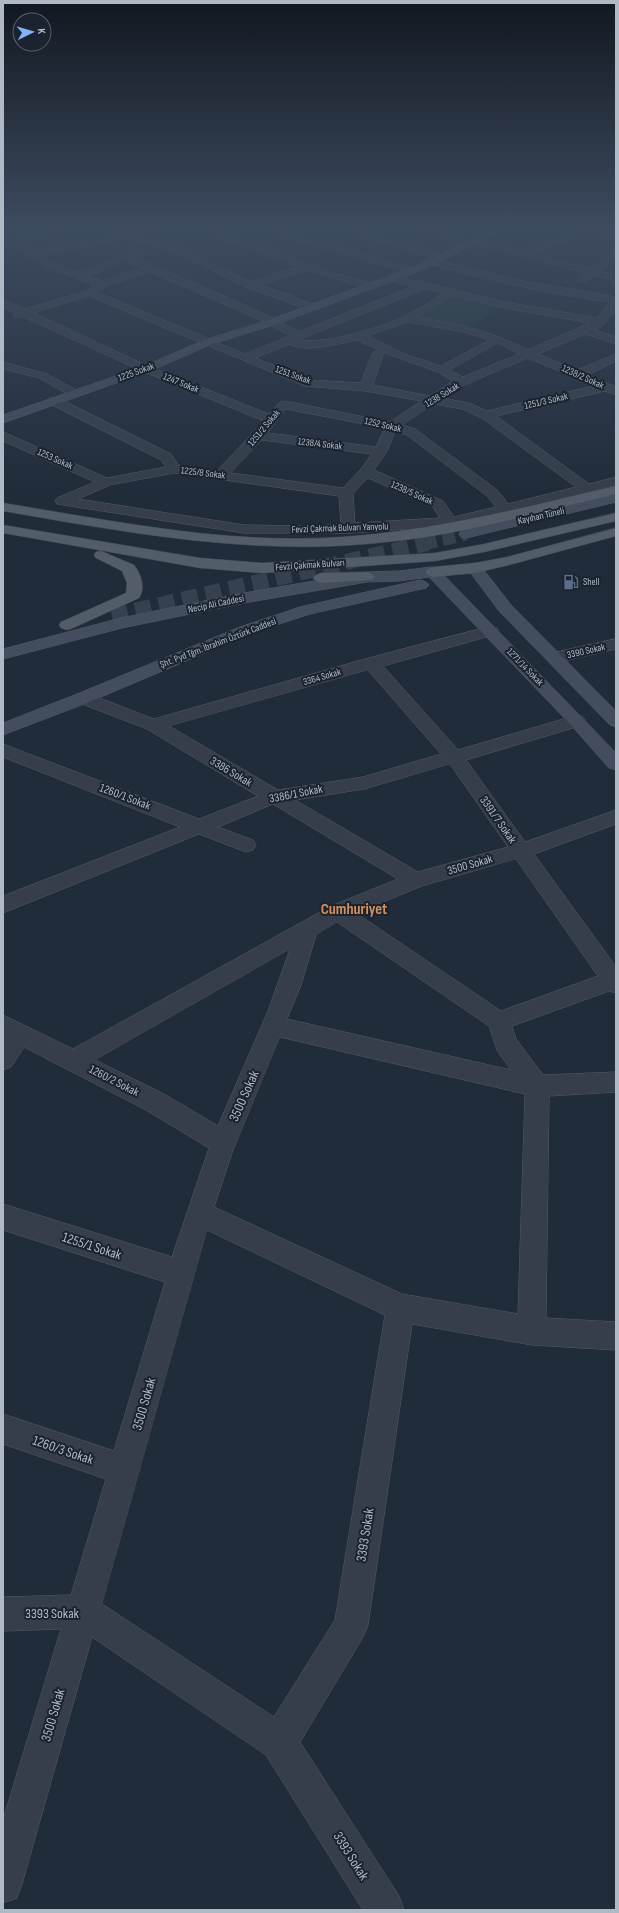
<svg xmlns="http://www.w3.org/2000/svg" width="619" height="1913" font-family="'Sofia Sans Condensed',sans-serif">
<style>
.green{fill:#23393b}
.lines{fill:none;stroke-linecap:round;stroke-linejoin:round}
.secondary-tunnel-far1{stroke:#36414f;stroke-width:13;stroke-dasharray:13 6;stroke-linecap:butt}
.secondary-tunnel{stroke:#36414f;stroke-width:16;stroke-dasharray:16 8;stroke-linecap:butt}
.street-casing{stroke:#535c68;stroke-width:1}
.secondary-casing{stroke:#535c68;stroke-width:1}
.primary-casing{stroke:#3e4753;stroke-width:1}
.street{fill:#353e4a;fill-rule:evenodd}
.secondary{fill:#434d5d;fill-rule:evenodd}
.primary{fill:#535d6a;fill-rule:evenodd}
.labels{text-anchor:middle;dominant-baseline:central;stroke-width:4;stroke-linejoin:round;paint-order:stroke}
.far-street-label{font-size:10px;fill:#b0b9c6;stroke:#1a232f}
.far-poi-label{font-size:10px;fill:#b0b9c6;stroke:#1a232f;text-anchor:start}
.street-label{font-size:12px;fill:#b0b9c6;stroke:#1a232f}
.near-street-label{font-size:14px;fill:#b0b9c6;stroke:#1a232f}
.district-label{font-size:16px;font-weight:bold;fill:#d4905d;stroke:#1a232f}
</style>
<rect width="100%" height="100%" fill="#212c3a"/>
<path class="green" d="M 450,293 L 505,305 L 466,329 L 407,319 Z"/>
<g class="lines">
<path class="secondary-tunnel-far1" d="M 424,544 L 466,534"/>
<path class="secondary-tunnel" d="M 112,616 L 428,543"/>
<g class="street-casing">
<path id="street" d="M 82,224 L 100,224 L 95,227 L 17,242 L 34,252 L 121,233 L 114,224 L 123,224 L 129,231 L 153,224 L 166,224 L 165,226 L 137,235 L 183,249 L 251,282 L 298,267 L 206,233 L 186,224 L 199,224 L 210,228 L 228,224 L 243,224 L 242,226 L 219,231 L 334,273 L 374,284 L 375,286 L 370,289 L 307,270 L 260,285 L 288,294 L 316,306 L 317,308 L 316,310 L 312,311 L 246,287 L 177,253 L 127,238 L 41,256 L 54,264 L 78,272 L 137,250 L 143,250 L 145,252 L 135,257 C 188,282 247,303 299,332 L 414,286 L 388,280 L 387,278 L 392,275 L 505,302 L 597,318 L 610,302 C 549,294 488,280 429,264 L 427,262 L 429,260 L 432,259 L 523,281 L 616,297 L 616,310 L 604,324 L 595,330 L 616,337 L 616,344 L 585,334 L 538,354 L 577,370 L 616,354 L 616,361 L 587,375 L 616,387 L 616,395 L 605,391 L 496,416 L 589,484 L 616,477 L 616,485 L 450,526 L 350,533 L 244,533 L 57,504 L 55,501 L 57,498 L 95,482 L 3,441 L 3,432 L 107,478 L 166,467 L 161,460 L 50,404 L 48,401 L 50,398 L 58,398 L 171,454 L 179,466 L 217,471 L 264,421 L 142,371 L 24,317 L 14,317 L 13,315 L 15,313 L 3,307 L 3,300 L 25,309 L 86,291 L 95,285 L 48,268 L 6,243 L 3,240 L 3,232 L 11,238 ZM 127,260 L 143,268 L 102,281 L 88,276 ZM 151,272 L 269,324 L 290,336 L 245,354 L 97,292 L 106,286 ZM 425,289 L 443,293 C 430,301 417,311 403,317 C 376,329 328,344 299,340 ZM 89,296 L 305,386 L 366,391 L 421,401 L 390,422 L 284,401 L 280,402 L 269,414 L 150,367 L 34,313 ZM 453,296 L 505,308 L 590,323 L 528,350 C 489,330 460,325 417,317 ZM 408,322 L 464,332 L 489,340 L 441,366 L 404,354 L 368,336 ZM 357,340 L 377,349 L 372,354 L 361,383 L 311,380 L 255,358 L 290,344 C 303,354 341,343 357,340 ZM 498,343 L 519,354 L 463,377 L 450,370 ZM 385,353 L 438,372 L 453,381 L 430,396 L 373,385 L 383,355 ZM 528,358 L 594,386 L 487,411 L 469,403 L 442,398 L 458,388 ZM 434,404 L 462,409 L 482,418 L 576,487 L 508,504 L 497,490 L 415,429 L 402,425 ZM 286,409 L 385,428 L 376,447 L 268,433 ZM 396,431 L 407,435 L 487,496 L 496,507 L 454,517 L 443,501 L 374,470 L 387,451 ZM 262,440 L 372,454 L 361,469 L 343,488 L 231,473 ZM 175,473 L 339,496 L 341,524 L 315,526 L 244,525 L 78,499 L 110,485 ZM 368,478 L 433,507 L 440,518 L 355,523 L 353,494 Z
M 324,224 L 338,224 L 443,255 L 445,257 L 440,260 L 437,259 L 326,226 Z
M 400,224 L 415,224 L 521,251 L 580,228 L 574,224 L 593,225 L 616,235 L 616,241 L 588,231 L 532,254 L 590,268 L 616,250 L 616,258 L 600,271 L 616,275 L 616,281 L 594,275 L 587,281 L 579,281 L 578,279 L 585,273 L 402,226 Z
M 278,229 L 412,268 L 414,270 L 412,272 L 406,272 L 275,234 L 273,232 Z
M 3,362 L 47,374 L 81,393 L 75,397 L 71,396 L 39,378 L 3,369 Z
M 491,626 L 497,628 L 499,631 L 497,634 L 383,666 L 458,750 L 577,715 L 583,717 L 586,721 L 583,725 L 466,760 L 525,842 L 616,810 L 616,824 L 534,854 L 616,967 L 616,993 L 609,991 L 512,1026 L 516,1039 L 543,1075 L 616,1072 L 616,1092 L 549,1096 L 546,1318 L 616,1322 L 616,1350 L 532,1345 L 412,1324 L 368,1625 L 363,1637 L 300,1742 L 399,1896 L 404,1910 L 363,1910 L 266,1755 L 92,1637 L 22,1884 L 17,1898 L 3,1903 L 3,1820 L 61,1629 L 3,1631 L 3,1597 L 71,1595 L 106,1479 L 3,1444 L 3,1414 L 114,1451 L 165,1282 L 3,1230 L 3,1204 L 172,1257 L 209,1148 L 146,1110 L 24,1047 L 11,1067 L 3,1070 L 3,1040 L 5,1037 L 3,1036 L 3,1015 L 73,1049 L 331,906 L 398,879 L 273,804 L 218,827 L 253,840 L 256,845 L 253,850 L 246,852 L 199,834 L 3,913 L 3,896 L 180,827 L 3,757 L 3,744 L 199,819 L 258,796 L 147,729 L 77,702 L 74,698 L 77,694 L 83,693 L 89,694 L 154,719 L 365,659 ZM 368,670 L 441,754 L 363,777 L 278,790 L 169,726 ZM 450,764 L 508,847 L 418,872 L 295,800 L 364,789 ZM 516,859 L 598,976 L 501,1011 L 356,913 L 422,886 ZM 337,922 L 489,1026 L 497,1050 L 511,1070 L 287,1019 L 301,985 L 316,935 ZM 290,949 L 268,1011 L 218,1126 L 164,1094 L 95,1060 ZM 280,1037 L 525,1094 L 518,1314 L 402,1294 L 214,1207 L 233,1150 ZM 207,1230 L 385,1315 L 335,1620 L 274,1717 L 102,1604 Z
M 616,639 L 616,649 L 555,663 L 549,662 L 547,658 L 549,654 Z"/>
</g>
<g class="secondary-casing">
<path id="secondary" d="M 504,224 L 516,224 L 420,271 L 277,324 L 212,344 L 150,371 L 3,423 L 3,415 L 142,367 L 204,340 L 269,320 L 413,267 Z
M 616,494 L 616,502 L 466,538 L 461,537 L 459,534 L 461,531 Z
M 475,563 L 480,565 L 511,605 L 616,711 L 616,727 L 610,725 L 499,611 L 467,568 L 470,565 Z
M 433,567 L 438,569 L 616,753 L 616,770 L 609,768 L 571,725 L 429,577 L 399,581 L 367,582 L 244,603 L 122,628 L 3,659 L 3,649 L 121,618 L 244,593 L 367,572 L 399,571 Z
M 421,580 L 426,582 L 429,585 L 426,588 L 310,614 L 252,633 L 89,702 L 3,735 L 3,723 L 77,694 L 240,627 L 300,607 Z"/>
</g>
<g class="primary-casing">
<path id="primary" d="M 616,486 L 616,494 C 540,512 465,534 387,542 C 258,557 130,533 3,511 L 3,503 C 114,521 228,545 341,537 C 434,531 525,507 616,486 Z
M 616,513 L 616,521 L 484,552 L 435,561 L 262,573 L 200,568 L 3,533 L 3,525 L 200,558 L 262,563 L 435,553 L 484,544 Z
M 616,528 L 616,536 L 509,565 L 475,573 L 433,577 L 428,575 L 425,572 L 428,569 L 433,567 L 475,563 L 507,557 Z
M 101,551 L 134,565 C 141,574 146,588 139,598 L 73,628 L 67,630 L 61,628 L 59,625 L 61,622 L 126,593 L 127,583 L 122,571 L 96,558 L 94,555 L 96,552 Z
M 367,572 L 372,574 L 375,577 L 372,580 L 321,583 L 316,581 L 313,578 L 316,575 L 321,573 Z"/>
</g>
<use href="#street" class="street"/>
<use href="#secondary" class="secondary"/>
<use href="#primary" class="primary"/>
</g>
<linearGradient id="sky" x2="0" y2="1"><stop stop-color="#121820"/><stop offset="0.46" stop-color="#3d4b60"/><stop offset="1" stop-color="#3d4b60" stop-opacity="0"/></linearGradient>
<rect width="619" height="492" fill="url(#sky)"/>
<defs>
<g id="fuel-bare" transform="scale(1.2)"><path d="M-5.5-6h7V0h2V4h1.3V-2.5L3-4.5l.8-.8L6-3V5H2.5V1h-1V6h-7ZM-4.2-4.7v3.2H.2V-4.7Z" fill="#5c6f8a" stroke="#1a232f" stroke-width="2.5" paint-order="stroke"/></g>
</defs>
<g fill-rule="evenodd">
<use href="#fuel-bare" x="571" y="582"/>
</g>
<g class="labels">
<g class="far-street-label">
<text transform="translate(136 372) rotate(-20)">1225 Sokak</text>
<text transform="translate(293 375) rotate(20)">1251 Sokak</text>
<text transform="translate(583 377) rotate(24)">1238/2 Sokak</text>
<text transform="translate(181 383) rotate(22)">1247 Sokak</text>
<text transform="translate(442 395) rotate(-31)">1238 Sokak</text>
<text transform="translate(546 401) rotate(-13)">1251/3 Sokak</text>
<text transform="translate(383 425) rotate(13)">1252 Sokak</text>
<text transform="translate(264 428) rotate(-50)">1251/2 Sokak</text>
<text transform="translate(320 444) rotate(7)">1238/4 Sokak</text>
<text transform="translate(55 459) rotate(24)">1253 Sokak</text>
<text transform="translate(203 473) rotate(7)">1225/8 Sokak</text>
<text transform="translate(412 493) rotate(24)">1238/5 Sokak</text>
<text transform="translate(541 516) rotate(-13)">Kayıhan Tüneli</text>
<text transform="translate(340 528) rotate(-2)">Fevzi Çakmak Bulvarı Yanyolu</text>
<text transform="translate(310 565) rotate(-4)">Fevzi Çakmak Bulvarı</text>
<text transform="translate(216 604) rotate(-12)">Necip Ali Caddesi</text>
<text transform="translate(218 643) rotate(-21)">Şht. Pyd Tğm. İbrahim Öztürk Caddesi</text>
<text transform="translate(586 651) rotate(-13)">3390 Sokak</text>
<text transform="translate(525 667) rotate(46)">1271/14 Sokak</text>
<text transform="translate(322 677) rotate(-16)">3364 Sokak</text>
</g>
<g class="far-poi-label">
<text x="583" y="582">Shell</text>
</g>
<g class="street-label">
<text transform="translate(231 772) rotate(31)">3386 Sokak</text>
<text transform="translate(296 794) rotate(-11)">3386/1 Sokak</text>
<text transform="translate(125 797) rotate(21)">1260/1 Sokak</text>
<text transform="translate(498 820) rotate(55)">3391/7 Sokak</text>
<text transform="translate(470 865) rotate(-16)">3500 Sokak</text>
<text transform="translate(114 1081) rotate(27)">1260/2 Sokak</text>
</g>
<g class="near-street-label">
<text transform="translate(244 1096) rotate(-66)">3500 Sokak</text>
<text transform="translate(92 1246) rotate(18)">1255/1 Sokak</text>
<text transform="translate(144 1404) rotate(-74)">3500 Sokak</text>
<text transform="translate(63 1450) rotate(19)">1260/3 Sokak</text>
<text transform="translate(365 1535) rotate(-81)">3393 Sokak</text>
<text x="52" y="1613">3393 Sokak</text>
<text transform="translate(53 1715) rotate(-74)">3500 Sokak</text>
<text transform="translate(351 1856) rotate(58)">3393 Sokak</text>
</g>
<g class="district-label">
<text x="354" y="909">Cumhuriyet</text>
</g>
</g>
<rect width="619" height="1913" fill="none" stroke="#b0b9c6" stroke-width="8"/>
<g transform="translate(32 32) rotate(85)"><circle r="19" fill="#1a232f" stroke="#565f6b"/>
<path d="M0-3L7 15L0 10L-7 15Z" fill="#83b2f8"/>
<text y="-6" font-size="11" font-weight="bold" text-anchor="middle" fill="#b0b9c6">K</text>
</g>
</svg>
